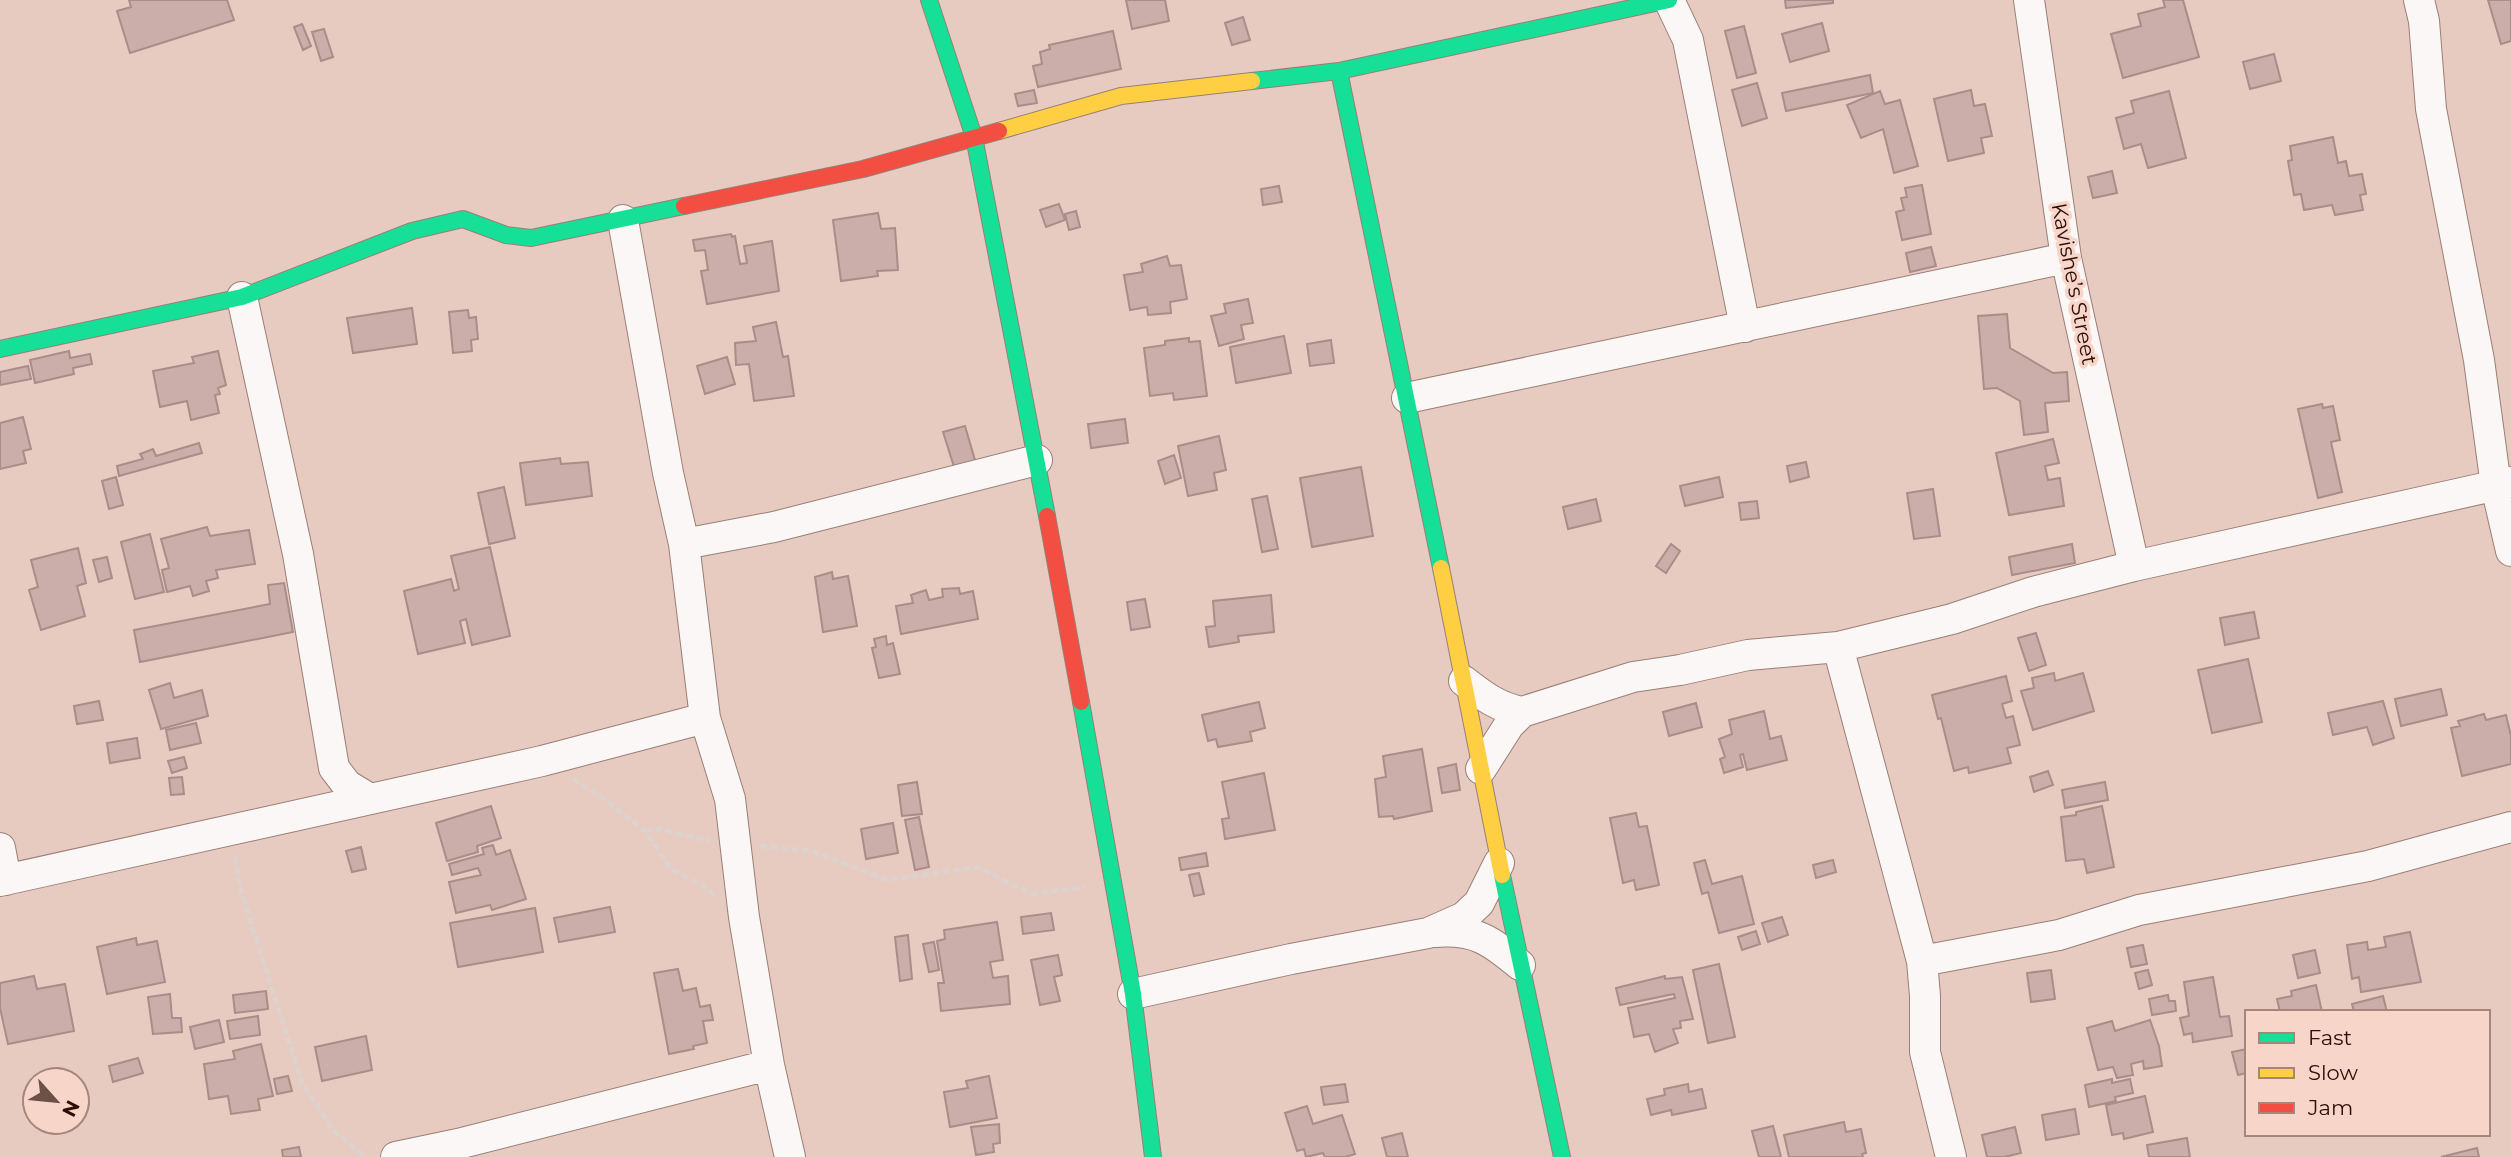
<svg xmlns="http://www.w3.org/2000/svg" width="2511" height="1157" viewBox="0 0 2511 1157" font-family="Montserrat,sans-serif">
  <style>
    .building { fill: #cbaea9; stroke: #a88d89; stroke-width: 2 }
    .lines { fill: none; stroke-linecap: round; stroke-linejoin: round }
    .street-casing { stroke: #997f75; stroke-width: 32 }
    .fast-casing { stroke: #997f75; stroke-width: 18 }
    .slow-casing { stroke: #997f75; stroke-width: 18 }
    .jam-casing { stroke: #997f75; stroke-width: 18 }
    .path { stroke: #dcd3cf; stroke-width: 4.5; stroke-dasharray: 7 3.5; stroke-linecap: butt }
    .street { stroke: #fbf7f6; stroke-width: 30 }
    .fast { stroke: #16e098; stroke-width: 16 }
    .slow { stroke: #ffcf43; stroke-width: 16 }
    .jam { stroke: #f24e42; stroke-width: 16 }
    .labels { text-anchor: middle; stroke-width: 7; stroke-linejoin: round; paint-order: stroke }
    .street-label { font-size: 21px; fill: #2c0f05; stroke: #f7d5c9 }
  </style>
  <rect width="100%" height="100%" fill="#e7cbc1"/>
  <path class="building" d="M129 0H227L234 20 130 53 117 11 131 7Z
    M1126 0H1165L1169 21 1132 29Z
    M1785 0H1833V3L1786 8Z
    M2163 0H2183L2199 57 2123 78 2111 34 2141 26 2138 14 2165 7Z
    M2488 0H2511V41L2501 44Z
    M1243 17 1250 40 1232 45 1225 23Z
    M1822 23 1829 51 1790 62 1782 34Z
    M302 24 311 46 303 50 294 27Z
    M1744 26 1756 73 1737 78 1725 31Z
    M324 29 333 57 321 61 312 32Z
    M1113 31 1121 69 1038 87 1033 66 1042 64 1040 52 1050 49 1049 45Z
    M2274 54 2281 81 2250 89 2243 62Z
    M1870 75 1873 93 1786 111 1782 93Z
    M1757 83 1767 118 1742 126 1732 90Z
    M1034 90 1037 103 1018 106 1015 94Z
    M1971 90 1974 106 1985 104 1992 136 1981 138 1984 153 1948 161 1934 99Z
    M1880 91 1885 104 1900 100 1918 166 1894 173 1883 129 1861 138 1847 105Z
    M2169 91 2186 158 2148 168 2141 144 2124 149 2116 118 2134 113 2131 101Z
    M2333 137 2338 163 2346 161 2349 176 2362 174 2366 194 2360 195 2363 210 2335 215 2332 205 2304 210 2301 194 2294 195 2288 161 2292 160 2290 146Z
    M2112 171 2117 193 2093 198 2088 177Z
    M1922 185 1931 234 1902 240 1896 212 1904 210 1901 198 1907 197 1905 188Z
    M1279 186 1282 202 1263 205 1261 189Z
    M1059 204 1065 220 1046 227 1040 210Z
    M1076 211 1080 227 1069 230 1065 214Z
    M878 213 881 229 895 228 898 270 877 271 878 276 841 281 833 220Z
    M731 234 732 237 735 236 740 264 747 263 744 246 772 241 779 291 707 304 701 271 708 270 705 250 695 251 693 240Z
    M1931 247 1936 266 1910 272 1906 253Z
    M1167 256 1170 266 1181 265 1187 299 1170 302 1171 313 1148 315 1147 307 1130 310 1124 275 1143 272 1141 264Z
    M1248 299 1253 323 1241 325 1244 339 1219 346 1211 316 1226 313 1224 304Z
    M412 308 417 344 353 353 347 318Z
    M468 310 469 318 476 317 478 339 471 340 472 351 453 353 449 312Z
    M2007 314 2010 348 2053 373 2067 372 2069 401 2045 403 2048 432 2024 435 2020 401 1997 388 1984 389 1978 316Z
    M776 322 783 357 788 356 794 396 754 401 749 364 736 365 735 343 756 341 753 327Z
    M1284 336 1291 373 1236 383 1230 347Z
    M1189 338V342L1200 341 1207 396 1174 400 1173 393 1150 396 1144 348 1165 345V341Z
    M1331 340 1334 363 1310 366 1307 344Z
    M69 351 70 358 90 354 92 364 73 368 74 374 35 383 30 360Z
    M218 351 226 385 218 388 220 394 215 395 219 413 191 420 187 401 160 407 153 371 194 363 192 357Z
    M727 357 735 384 705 394 697 366Z
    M28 366 31 379 0 385V372Z
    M2322 404 2323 408 2333 406 2340 440 2331 442 2342 492 2318 498 2298 409Z
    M23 417 31 449 23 451 26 463 0 469V423Z
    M1125 419 1128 443 1091 448 1088 424Z
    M965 426 977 467 956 473 943 432Z
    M1219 436 1226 470 1214 473 1217 490 1188 496 1178 446Z
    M2053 439 2059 463 2045 466 2048 480 2060 478 2064 506 2009 515 1996 453Z
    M199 443 202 453 119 476 117 466 143 459 140 454 153 449 156 456Z
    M1174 455 1181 478 1165 484 1158 461Z
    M560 458 561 464 588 462 592 496 526 505 520 463Z
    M1806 462 1809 477 1790 482 1787 466Z
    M1361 467 1373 536 1312 547 1300 478Z
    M116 477 123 505 109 509 102 481Z
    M1719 477 1723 497 1685 506 1680 486Z
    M504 487 515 538 489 544 478 493Z
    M1933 489 1940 536 1914 539 1907 493Z
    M1267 496 1278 549 1262 552 1252 499Z
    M1596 499 1601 521 1568 529 1563 507Z
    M1757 501 1759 518 1741 520 1739 503Z
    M207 527 210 536 249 530 255 564 216 570 218 578 206 581 209 591 193 596 190 586 167 592 162 570 169 568 161 539Z
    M150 534 164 592 135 599 121 542Z
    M1671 544 1680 551 1666 573 1656 566Z
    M2072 544 2075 563 2012 575 2009 557Z
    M490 547 510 636 472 645 466 619 460 621 465 643 418 654 404 591 451 579 454 591 459 589 451 556Z
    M78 548 86 583 77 586 85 616 41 630 29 590 38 587 31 560Z
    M107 557 112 578 99 582 93 560Z
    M832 572 833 579 848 576 857 626 823 632 815 577Z
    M284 583 293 632 140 662 134 630 270 604 268 585Z
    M959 588 960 594 973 591 978 619 901 634 896 606 913 603 911 595 926 590 929 600 943 597 942 589Z
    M1271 595 1274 632 1238 636 1239 642 1209 647 1206 627 1215 626 1213 601Z
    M1145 599 1150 627 1131 630 1127 602Z
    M2254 612 2259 638 2225 645 2220 618Z
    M2036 633 2046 665 2029 671 2018 638Z
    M886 636 887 645 893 643 900 674 879 678 872 648 876 647 874 639Z
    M2248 659 2262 722 2212 733 2198 670Z
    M2054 673 2055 681 2083 673 2094 711 2033 730 2021 691 2034 688 2032 678Z
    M2006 676 2012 701 2002 704 2006 718 2013 716 2020 745 2007 748 2011 763 1969 773 1968 767 1954 771 1941 718 1938 719 1932 695Z
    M170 683 174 698 202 690 208 716 161 729 149 690Z
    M2441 689 2447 715 2401 726 2395 699Z
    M99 701 103 720 77 724 74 706Z
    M2383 701 2394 738 2373 745 2367 727 2333 735 2328 713Z
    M1259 702 1265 728 1250 732 1252 741 1218 747 1216 739 1208 741 1202 715Z
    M1696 703 1702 727 1669 736 1663 712Z
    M1764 711 1770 739 1781 736 1787 760 1747 770 1743 754 1740 755 1743 767 1724 773 1720 759 1725 757 1719 739 1732 734 1729 720Z
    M2484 714 2486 720 2506 715 2511 736V764L2462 776 2451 728 2460 726 2458 721Z
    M196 723 201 743 170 750 166 730Z
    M137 738 140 758 110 763 107 743Z
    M1422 749 1432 811 1394 819 1393 816 1379 817 1375 779 1386 777 1383 756Z
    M184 757 187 768 172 773 168 761Z
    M1456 764 1460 790 1442 793 1438 768Z
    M2048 771 2053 785 2034 792 2030 777Z
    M1264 773 1275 830 1225 839 1222 819 1229 818 1222 782Z
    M182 777 184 794 171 795 169 778Z
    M917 782 922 814 902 816 898 785Z
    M2105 782 2108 800 2065 808 2062 790Z
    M491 806 501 838 477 846 478 852 447 861 436 823Z
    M2102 806 2114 867 2087 873 2084 859 2066 861 2061 817 2076 815V812Z
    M1636 813 1639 827 1647 826 1659 885 1636 890 1634 880 1623 883 1610 818Z
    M919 817 929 867 915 870 905 820Z
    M893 823 898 853 866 859 861 829Z
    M493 845 496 855 510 850 526 899 492 910 490 905 456 913 449 882 481 875 478 868 452 875 449 864 484 854 482 848Z
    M361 847 366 869 352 872 346 851Z
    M1206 853 1208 866 1181 870 1179 858Z
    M1705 860 1712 884 1742 876 1754 924 1719 933 1708 892 1702 894 1694 863Z
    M1833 860 1836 872 1816 878 1813 865Z
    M1199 873 1204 894 1194 896 1189 875Z
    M610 907 615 932 559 942 554 918Z
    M535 908 543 952 458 967 450 923Z
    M1051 913 1054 930 1023 934 1021 917Z
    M1782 917 1788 935 1768 942 1762 923Z
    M997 922 1003 960 990 962 993 978 1008 976 1010 1004 941 1011 938 983H944L937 941 945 939 944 930Z
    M1756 931 1760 944 1742 950 1738 937Z
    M2410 932 2421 982 2361 992 2359 977 2352 979 2347 945 2367 942 2368 950 2386 947 2384 937Z
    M908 935 912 979 900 981 895 937Z
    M136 938 137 945 157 941 165 982 107 994 97 947Z
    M934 942 939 970 929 972 923 944Z
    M2143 945 2147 964 2131 967 2127 948Z
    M2315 950 2320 973 2298 978 2293 955Z
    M1058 955 1062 975 1054 977 1060 1001 1040 1005 1031 960Z
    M1719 964 1735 1037 1708 1043 1693 970Z
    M678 969 683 991 696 988 700 1007 710 1005 713 1020 703 1021 707 1043 693 1046 694 1049 669 1054 654 973Z
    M2051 970 2055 999 2031 1002 2027 973Z
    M2148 970 2152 985 2139 989 2135 973Z
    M34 976 37 989 65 984 74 1031 8 1044 0 1008V983Z
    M1665 976V979L1682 977 1693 1019 1680 1021 1681 1028 1673 1029 1678 1043 1655 1052 1649 1034 1634 1037 1628 1008 1675 998 1674 994 1620 1005 1616 988Z
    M2213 977 2220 1017 2229 1016 2232 1036 2193 1042 2192 1033 2184 1035 2180 1018 2189 1016 2184 982Z
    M2316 985 2322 1012H2280L2277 999 2292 996 2291 991Z
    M266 991 268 1009 235 1013 233 995Z
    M170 994 172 1018H181L182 1032 153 1034 148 997Z
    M2168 995 2169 1001H2175L2176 1011 2152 1015 2149 999Z
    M2383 996 2387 1012H2354L2352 1004Z
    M258 1016 260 1035 230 1039 227 1021Z
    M219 1020 224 1042 195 1049 190 1027Z
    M2150 1020 2159 1046 2162 1066 2144 1069 2143 1061 2131 1064 2133 1075 2117 1078 2113 1067 2098 1070 2087 1028 2112 1021 2115 1031Z
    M366 1036 372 1070 322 1081 315 1047Z
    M261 1044 273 1096 258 1099 260 1110 231 1114 228 1096 209 1099 204 1064 235 1059 233 1051Z
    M2247 1049V1073L2238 1075 2232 1052Z
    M138 1058 143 1073 113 1082 109 1066Z
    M288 1076 292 1091 277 1094 274 1079Z
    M989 1076 997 1118 950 1127 944 1092 968 1088 966 1081Z
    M2112 1079V1083L2130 1079 2133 1093 2115 1097 2116 1101 2089 1107 2085 1085Z
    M1345 1084 1348 1102 1324 1105 1321 1087Z
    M1688 1084 1689 1092 1702 1089 1706 1108 1672 1115 1671 1110 1651 1115 1647 1099 1665 1095 1664 1089Z
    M2145 1096 2153 1132 2124 1139 2123 1133 2112 1135 2106 1105Z
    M1307 1106 1313 1124 1342 1115 1355 1154 1345 1157H1325L1323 1153 1306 1157 1304 1149 1297 1151 1285 1113Z
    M2075 1109 2079 1134 2046 1140 2042 1115Z
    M1844 1122 1846 1132 1861 1129 1866 1153 1862 1154 1863 1157H1789L1784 1135Z
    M999 1124 1000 1143 993 1144 994 1152 976 1155 971 1127Z
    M1773 1126 1781 1157H1759L1752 1131Z
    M2015 1127 2021 1153 2004 1157H1987L1982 1135Z
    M1402 1133 1408 1157H1387L1382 1138Z
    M2187 1138 2190 1157H2149L2147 1145Z
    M299 1147 301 1157H283L282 1150Z
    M2477 1148 2479 1157H2441Z"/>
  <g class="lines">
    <g class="street-casing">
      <path id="street" d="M1669 0 1688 40 1745 327
        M2029 0 2066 258 2134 566
        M2419 0 2424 21 2431 109 2479 360 2496 486 2511 551
        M623 220 668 473 684 544 705 718 730 799 744 917 769 1065 790 1157
        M242 297 298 554 334 768 347 785 370 799
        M1407 398 2066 258
        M684 544 774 527 1037 460
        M1838 647 1922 961 1925 996V1052L1951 1157
        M1464 681C1483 696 1498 707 1522 712L1633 677 1680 670 1748 655 1838 647 1952 619 2033 592 2134 566 2511 482
        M1481 769 1509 725 1522 712
        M0 848 6 880
        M0 881 542 761 705 718
        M1435 932C1475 929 1490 940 1520 965
        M1922 961 2059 935 2139 910 2368 866 2511 827
        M1133 994 1291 959 1428 933 1464 917 1479 903 1499 863
        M396 1157 458 1144 769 1065"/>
    </g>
    <g class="fast-casing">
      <path id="fast" d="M929 0 974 137 1047 516
        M1339 71 1441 568
        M1252 81 1339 71 1669 0
        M0 349 242 297 412 231 463 219 506 235 531 238 684 206
        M1081 702 1133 994 1153 1157
        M1502 875 1562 1157"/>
    </g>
    <g class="slow-casing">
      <path id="slow" d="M999 131 1121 96 1252 81
        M1441 568 1502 875"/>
    </g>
    <g class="jam-casing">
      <path id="jam" d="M684 206 863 169 999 131
        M1047 516 1081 702"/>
    </g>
    <path class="path" d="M573 779 600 796 645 831 671 869 699 883 716 896
      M645 831 657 829 710 841
      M760 846 812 851 887 880 977 867 1032 894 1085 887
      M235 856 241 891 302 1083 334 1131 366 1157"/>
    <use href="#street" class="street"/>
    <use href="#fast" class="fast"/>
    <use href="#slow" class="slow"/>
    <use href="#jam" class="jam"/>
  </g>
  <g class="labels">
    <g class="street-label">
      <text transform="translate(2074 284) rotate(79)" y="7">Kavishe’s Street</text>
    </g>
  </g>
  <rect x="2245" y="1010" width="245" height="126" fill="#f7d5c9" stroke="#a6867b" stroke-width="2"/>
  <rect x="2259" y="1033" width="35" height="10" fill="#16e098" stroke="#a6867b" stroke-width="2"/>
  <text x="2308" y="1045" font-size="21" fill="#2c0f05">Fast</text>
  <rect x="2259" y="1068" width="35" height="10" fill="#ffcf43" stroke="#a6867b" stroke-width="2"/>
  <text x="2308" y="1080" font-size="21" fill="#2c0f05">Slow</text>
  <rect x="2259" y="1103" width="35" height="10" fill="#f24e42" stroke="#a6867b" stroke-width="2"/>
  <text x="2308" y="1115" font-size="21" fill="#2c0f05">Jam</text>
  <g transform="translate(56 1101) rotate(117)"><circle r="33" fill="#f7d5c9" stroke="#a6867b" stroke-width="2"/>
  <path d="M0-5L12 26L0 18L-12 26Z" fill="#6d5147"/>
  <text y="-10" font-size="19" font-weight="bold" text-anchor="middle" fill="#2c0f05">N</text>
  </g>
</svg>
